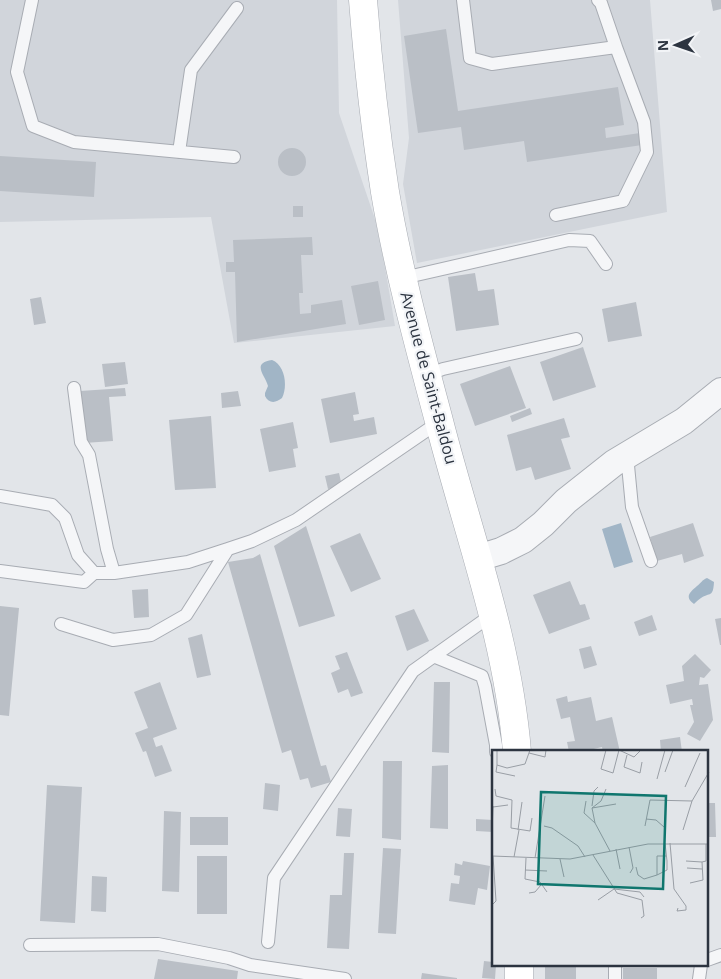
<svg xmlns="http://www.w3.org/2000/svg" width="721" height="979" viewBox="0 0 721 979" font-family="'Open Sans',sans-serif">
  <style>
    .built { fill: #d1d5db }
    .water { fill: #a1b5c6 }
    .building { fill: #babfc6 }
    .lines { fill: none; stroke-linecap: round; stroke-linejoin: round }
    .lane-casing { stroke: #a8acb3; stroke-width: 14 }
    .street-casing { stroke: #a8acb3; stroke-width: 28 }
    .secondary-casing { stroke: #a8acb3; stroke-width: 29 }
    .lane { stroke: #f5f6f8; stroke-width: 12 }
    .street { stroke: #f5f6f8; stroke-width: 26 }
    .secondary { stroke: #fff; stroke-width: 28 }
    .labels { text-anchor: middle; stroke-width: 4.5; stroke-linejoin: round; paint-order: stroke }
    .street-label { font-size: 16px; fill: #2c3440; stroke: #f2f4f7 }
    .inset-road { fill: none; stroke: #999ea5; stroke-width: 1 }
    .view { fill: #0f766e; fill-opacity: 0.15; stroke: #0f766e; stroke-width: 2.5 }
    .inset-edge { fill: none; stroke: #2c3440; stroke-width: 2.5 }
  </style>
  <rect width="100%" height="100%" fill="#e2e5e9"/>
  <path class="built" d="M0 0H337L339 113 376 222 385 267 395 326 234 343 211 217 0 222Z
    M398 0H650L667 212 417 263 403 184 409 138Z"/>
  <path class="water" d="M272 360C285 365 288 386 282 398 276 403 269 404 265 396V393L268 386C265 375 251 363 272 360Z
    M621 523 633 562 614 568 602 529Z
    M707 578 714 582C713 598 710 592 701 598 698 600 696 602 694 604 684 597 690 592 697 586 701 583 702 580 707 578Z"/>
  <path class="building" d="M711 0H721V9L713 11Z
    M446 29 458 111 618 87 624 125 605 128 606 138 640 133 642 145 527 162 524 141 464 150 461 127 418 133 404 36Z
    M278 162a14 14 0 1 1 28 0a14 14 0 1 1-28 0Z
    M0 156 96 162 94 197 0 191Z
    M293 206H303V217H293Z
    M312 237 313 255H301L303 293H299L300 314 311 313V305L342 300 346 324 237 342 235 272H226V262H234L233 240Z
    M475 273 478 291 494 289 499 325 456 331 448 277Z
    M378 281 385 320 359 325 351 286Z
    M41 297 46 323 34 325 30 299Z
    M636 302 642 336 608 342 602 309Z
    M583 347 596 387 553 401 540 362Z
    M125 362 128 384 105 387 102 364Z
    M510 366 526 408 475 426 460 384Z
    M125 388 126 396 109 397 113 441 84 443 80 391Z
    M238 391 241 406 222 408 221 393Z
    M355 392 359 414 353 415 354 421 374 417 377 434 330 443 321 399Z
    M530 408 532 414 512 422 510 416Z
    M211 416 216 488 175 490 169 420Z
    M564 418 570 437 561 439 571 469 535 480 531 467 516 471 507 435Z
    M293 422 298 448 293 449 296 467 269 472 260 429Z
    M339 473 342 486 328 489 325 476Z
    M693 523 704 556 684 563 682 554 657 561 650 537Z
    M306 526 335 616 299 627 274 546Z
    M360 533 381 579 351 592 330 546Z
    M260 554 321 766 326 765 331 782 311 788 308 778 300 780 291 750 282 753 228 562 253 558Z
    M570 581 580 605 585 604 590 619 549 634 533 595Z
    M148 589 149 617 134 618 132 590Z
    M0 606 19 608 9 716 0 715Z
    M414 609 429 641 407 651 395 616Z
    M652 615 657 630 639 636 634 622Z
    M721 618V645H720L715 619Z
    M202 634 211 675 197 678 188 638Z
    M591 646 597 665 584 669 579 649Z
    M347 652 363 693 351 697 348 689 338 693 331 673 340 669 335 656Z
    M695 654 711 670 704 678 700 677 699 685 708 684 713 720 700 741 687 734 694 722 690 705H693L692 699 670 704 666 685 684 681 682 666Z
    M160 682 177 729 153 738 156 747 162 745 172 771 155 777 146 751 143 752 135 733 148 728 134 692Z
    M434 682H450L449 753 432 752Z
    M567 696 568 702 591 697 596 721 612 717 620 752H603L602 747 581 752H569L567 742 575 741 572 727 570 717 561 719 556 699Z
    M680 737 682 752H661L660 740Z
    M383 761H402L401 840 382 838Z
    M448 765V829L430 828 432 766Z
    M265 783 280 785 278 811 263 809Z
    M47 785 82 787 75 923 40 921Z
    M707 803H715L716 837H707Z
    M338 808 352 809 350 837 336 836Z
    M164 811 181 812 179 892 162 891Z
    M190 817H228V845H190Z
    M476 819 493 820V832L476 831Z
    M383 848 401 849 396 934 378 933Z
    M344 853H354L349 949 327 948 330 895H342Z
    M197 856H227V914H197Z
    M463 861 490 866 487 890 478 888 475 905 449 901 451 883 459 884 460 876 454 875 455 863 462 865Z
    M92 876 107 877 106 912 91 911Z
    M158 959 238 971 237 979H154Z
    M484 961 493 962V965H496L495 979 482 978Z
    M545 965H576V979H545Z
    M623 968H657V979H623Z
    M422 973 457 978V979H421Z"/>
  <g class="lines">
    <g class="lane-casing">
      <path id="lane" d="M32 0 17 72 33 126 74 142 234 157
        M463 0 470 58 492 64 616 47 601 3 598 0
        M179 152 191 70 237 8
        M556 215 623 201 647 152 644 122 616 47
        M403 278 569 240 590 241 606 264
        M427 375 443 369 576 339
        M74 388 81 442 89 455 107 549 114 573 188 562 228 549
        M627 455 632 507 651 561
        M0 496 52 505 65 518 78 555 94 573H114
        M0 571 84 582 94 573
        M61 624 113 640 151 635 186 615 228 549 252 541 296 520 439 422
        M433 656 482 676 485 686 496 745V752
        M268 942 274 878 413 671 493 614
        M30 945 158 944 229 958 250 965 345 979
        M707 960 721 955
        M615 979V965
        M699 979 701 965"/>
    </g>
    <g class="street-casing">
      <path id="street" d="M478 558 501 551 523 540 543 524 566 501 614 463 684 421 721 391"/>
    </g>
    <g class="secondary-casing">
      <path id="secondary" d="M363 0C368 64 375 128 385 192 398 269 419 346 439 421 467 531 508 638 517 752
        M519 979V965"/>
    </g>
    <use href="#lane" class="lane"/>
    <use href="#street" class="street"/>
    <use href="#secondary" class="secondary"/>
  </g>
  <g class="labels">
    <g class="street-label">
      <text transform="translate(429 378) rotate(75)" y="6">Avenue de Saint-Baldou</text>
    </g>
  </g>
  <g transform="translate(492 750)">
    <rect width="216" height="216" fill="#e2e5e9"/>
    <path class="inset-road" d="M5 0V15L15 18 33 14 38 0M114 0 109 19 121 23 127 0M127 0 142 7 149 0M37 3 53 7 54 0M135 5 132 17 148 23 150 12M5 15 4 22 23 26M173 22 181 0M165 29 173 0M193 37 208 3M3 39 4 46 20 50 19 78 38 81 40 68M94 51 92 63 103 73 118 101M100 56 102 41 106 37M1 57 16 55M100 58 109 51 114 39M154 69 164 70 172 77M103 73 100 58 124 54M52 76 60 78 86 96 93 107M153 76 158 50 200 51 217 22M26 80 30 52M191 80 200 51M0 82 1 56M173 93 175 111V120L165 125V106H174M178 93 182 139 194 156V160L185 161 186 158M137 97 141 118 138 123M124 99 128 119M101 105 125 143 150 150 152 166 149 168M0 106 78 109 156 94H217M22 107 27 80M34 108 33 129 48 132 55 142M43 108 53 46M68 109 72 127M194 111 210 112M144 117 146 125 152 129 165 125M195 118 210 119M33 120 55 121M198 133 211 130 210 112 214 111V94M37 143 43 142 49 135M106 150 122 139 148 142 152 147M0 155 4 151 1 106"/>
    <path class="view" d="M49 42 174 46 171 139 46 134Z"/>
    <rect width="216" height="216" class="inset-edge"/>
  </g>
  <g transform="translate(676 45) rotate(268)" stroke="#f2f4f7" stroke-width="4" paint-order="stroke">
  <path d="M0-4L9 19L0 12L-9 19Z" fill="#2c3440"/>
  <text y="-8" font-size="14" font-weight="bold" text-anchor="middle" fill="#2c3440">N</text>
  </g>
</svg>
